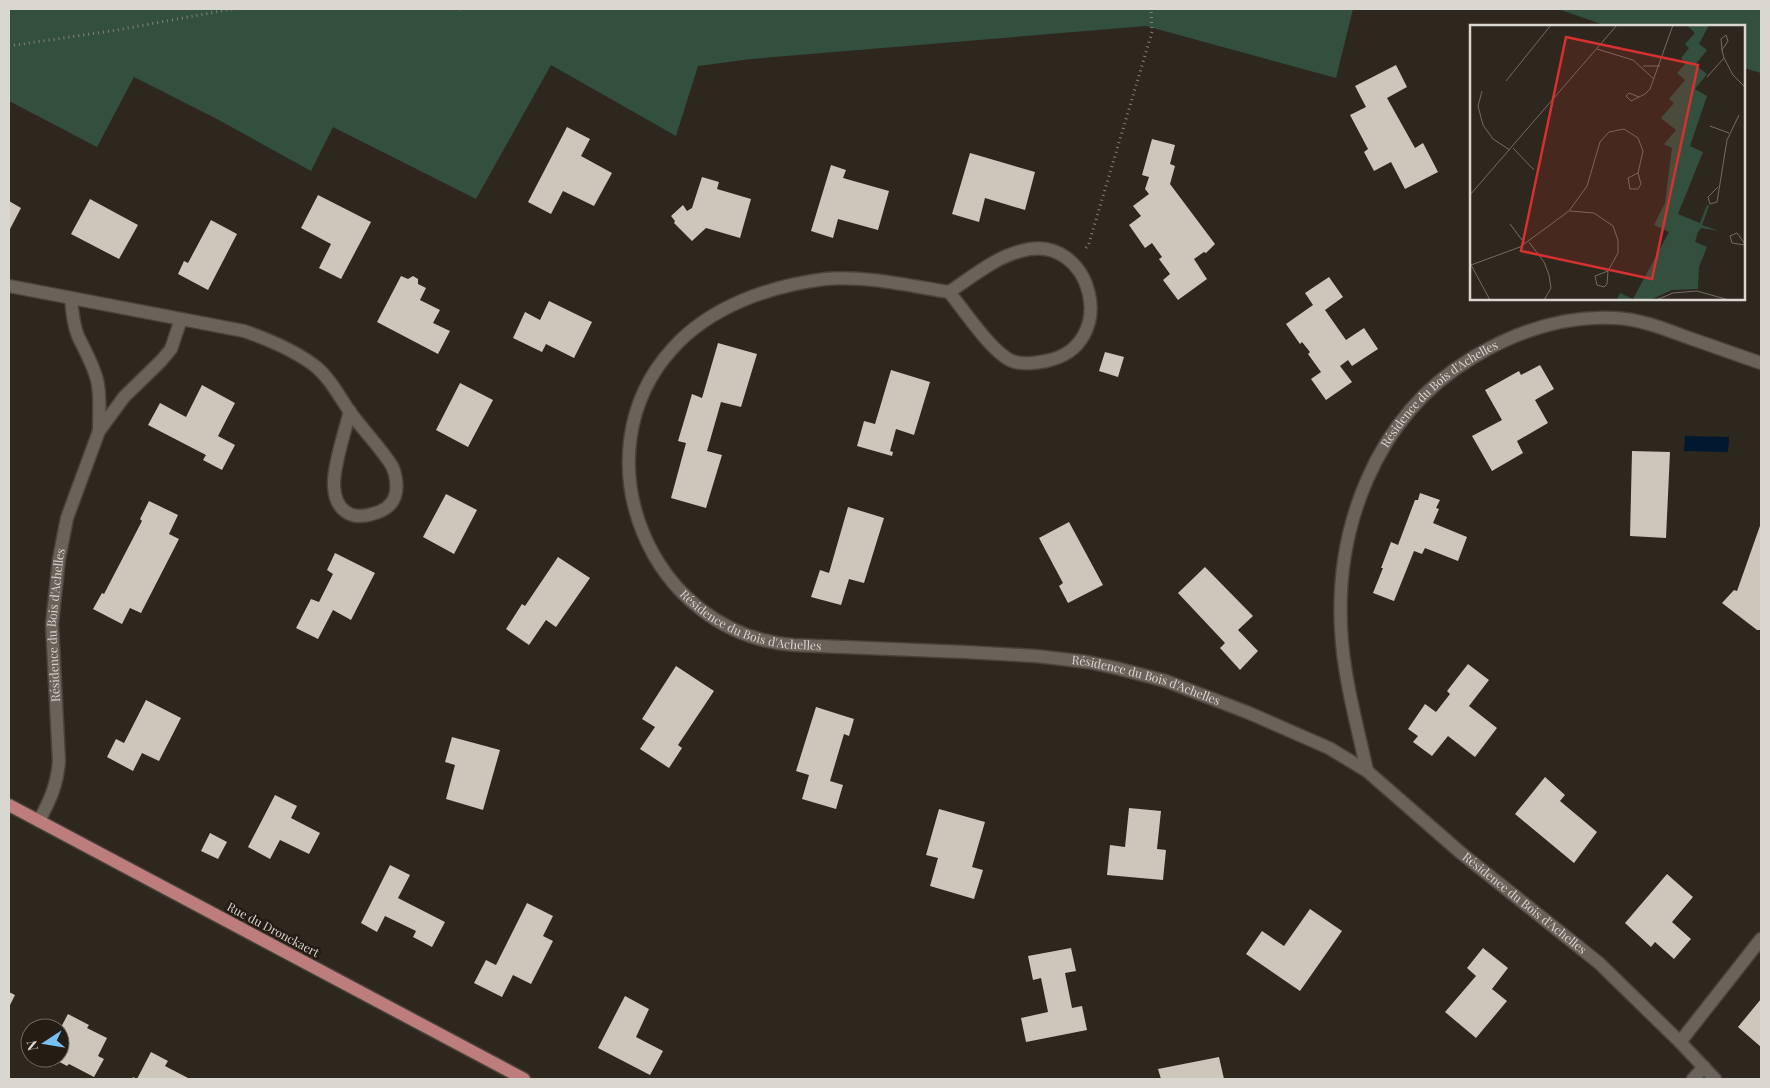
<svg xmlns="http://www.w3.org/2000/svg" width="1770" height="1088" viewBox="0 0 1770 1088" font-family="'Playfair Display',serif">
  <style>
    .green { fill: #33503e }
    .water { fill: #001930 }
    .building { fill: #cec6ba }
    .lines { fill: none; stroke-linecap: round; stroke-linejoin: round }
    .minor-casing { stroke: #48433b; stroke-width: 15 }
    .major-casing { stroke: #48433b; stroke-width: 15 }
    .path { stroke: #858078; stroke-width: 3; stroke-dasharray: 1 4; stroke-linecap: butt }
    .minor { stroke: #6a6359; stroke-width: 12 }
    .major { stroke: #bd7d7d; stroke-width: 12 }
    .labels { text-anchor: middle; stroke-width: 5; stroke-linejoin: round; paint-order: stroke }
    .street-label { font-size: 12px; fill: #dad6d0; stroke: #231d14 }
    .inset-road { fill: none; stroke: #726d65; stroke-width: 1 }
    .view { fill: #d63130; fill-opacity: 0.15; stroke: #d63130; stroke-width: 2.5 }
    .inset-edge { fill: none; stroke: #dad6d0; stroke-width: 2.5 }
  </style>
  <rect width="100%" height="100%" fill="#2d271d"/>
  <path class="green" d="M9 9H1353L1336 78 1146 26 751 59 698 66 676 136 551 65 476 199 333 127 311 171 217 119 134 77 97 147 9 101Z
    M1558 9H1761V73L1744 68V26H1607Z"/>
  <path class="water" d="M1685 436 1729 437 1728 452 1684 451Z"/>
  <path class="building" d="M1396 65 1407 87 1387 98 1415 148 1423 143 1438 172 1405 189 1391 162 1374 171 1364 152 1368 149 1350 115 1366 107 1355 86Z
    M567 127 590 139 581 156 612 173 594 206 563 191 551 214 528 202Z
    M1152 139 1175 145 1170 164 1175 166 1170 184 1215 244 1206 253 1204 252 1194 259 1207 279 1178 300 1163 280 1170 274 1159 259 1162 257 1152 243 1145 248 1129 225 1141 216 1133 206 1149 194 1145 189 1149 177 1142 175Z
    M970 153 1035 172 1025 210 985 198 979 222 952 214Z
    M831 165 846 170 843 178 889 191 878 230 838 219 833 238 811 231Z
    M702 177 719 182 717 189 751 199 740 238 706 228 692 241 674 223 675 221 671 216 683 205 687 211 692 208Z
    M318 195 371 222 341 279 319 268 331 244 301 228Z
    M90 199 138 225 119 259 71 234Z
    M9 201 21 208 9 231Z
    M211 220 237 234 208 290 178 274 184 261 188 263Z
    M401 276 408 279 413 276 418 279V284L426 288 420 300 440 310 433 323 450 331 438 354 377 322Z
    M1329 277 1343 297 1325 310 1346 340 1364 328 1378 349 1352 366 1348 360 1340 366 1352 382 1326 400 1311 379 1321 372 1308 354 1310 352 1302 342 1300 344 1286 324 1313 305 1305 293Z
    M549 301 592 322 574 358 546 344 542 352 513 338 525 312 540 320Z
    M718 343 757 354 741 407 721 402 707 451 722 455 706 508 671 498 686 443 678 441 692 394 702 398Z
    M1105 352 1124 357 1118 377 1099 371Z
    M1540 365 1554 389 1535 400 1548 423 1517 441 1523 453 1492 471 1472 436 1502 420 1485 390 1519 371 1521 375Z
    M891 370 930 382 914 435 896 429 890 451 893 452 892 456 857 446 864 421 875 424Z
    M460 383 493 400 468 447 436 430Z
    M202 385 235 403 218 436 235 445 222 470 203 460 206 455 148 425 160 403 186 417Z
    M1632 451 1670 452 1666 538 1630 536Z
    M1420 493 1440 500 1436 508 1439 509 1433 523 1467 537 1458 561 1425 548 1422 554 1414 551 1394 601 1373 593 1383 568H1381L1391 542 1398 545 1415 500H1418Z
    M446 494 477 510 454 554 423 537Z
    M149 501 178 515 169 534 179 539 141 613 130 608 122 624 93 609 102 593 104 594 142 521 140 519Z
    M848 507 884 518 864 583 849 579 841 605 811 597 820 570 829 573Z
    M1069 522 1103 585 1068 603 1059 586 1063 583 1039 538Z
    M1761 523V630H1757L1722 603 1734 590 1737 591Z
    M335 553 375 573 351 620 333 610 318 639 296 628 311 599 319 602 333 574 327 570Z
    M558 557 590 578 556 627 546 620 529 645 506 629 522 604 525 606Z
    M1205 567 1253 616 1238 630 1258 651 1240 670 1220 648 1225 643 1178 593Z
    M1468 664 1489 680 1469 706 1497 728 1475 757 1448 736 1432 756 1413 742 1418 736 1408 729 1425 704 1436 712 1450 694 1447 691Z
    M676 666 714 691 678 745 682 748 669 768 640 749 655 727 642 719Z
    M146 700 181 718 159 761 142 753 133 771 107 757 116 739 124 743Z
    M816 707 854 719 849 736 844 734 830 781 843 785 836 809 802 799 809 775 796 771Z
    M452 737 500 750 483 810 446 799 455 765 445 762Z
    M1545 777 1565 795 1560 801 1597 832 1574 863 1515 814Z
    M275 795 297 806 291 818 320 833 309 854 280 840 270 859 248 847Z
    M1129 808 1161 811 1157 849 1166 850 1163 880 1107 875 1110 845 1125 847Z
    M939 809 985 822 972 867 983 870 974 899 930 886 938 858 926 855Z
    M210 833 227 842 218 859 201 851Z
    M390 865 410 875 398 898 445 922 432 947 413 937 416 931 385 916 377 932 361 923Z
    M1667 874 1693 897 1672 922 1691 939 1674 959 1655 942 1651 947 1625 923Z
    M527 903 553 916 543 936 553 941 531 984 513 975 502 997 474 983 486 960 496 965Z
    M1310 909 1342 931 1300 991 1246 954 1262 931 1284 946Z
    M1071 948 1076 971 1065 973 1072 1008 1082 1006 1087 1030 1026 1042 1021 1018 1048 1012 1041 978 1033 980 1028 956Z
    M1483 948 1508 968 1492 989 1507 1001 1476 1038 1445 1012 1476 976 1467 968Z
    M9 992 15 995 9 1007Z
    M625 996 649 1009 636 1037 663 1051 650 1075 598 1048Z
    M1761 999V1047L1738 1027Z
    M68 1014 89 1025 87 1028 107 1038 98 1056 104 1059 94 1077 69 1064 67 1066 52 1058H60V1029Z
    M151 1052 168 1061 165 1066 190 1079H132L133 1077 137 1079Z
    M1219 1057 1224 1079H1161L1158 1069Z"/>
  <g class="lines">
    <g class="minor-casing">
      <g id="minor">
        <path d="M9 286 244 331C270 340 294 350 315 366 330 378 339 396 350 412 363 430 381 448 392 466 396 474 398 488 395 496 392 506 382 512 372 514 350 521 335 509 334 486 333 467 345 431 350 411"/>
        <path id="s1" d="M949 292C964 310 992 353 1012 361 1023 365 1035 363 1046 361 1122 346 1092 230 1021 251 994 258 972 277 949 292 911 286 863 275 825 279 770 286 711 306 673 348 575 455 651 635 794 645L965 652 1036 656 1088 662 1116 668 1166 681 1249 713 1329 748 1367 771 1461 853 1599 963 1680 1042 1715 1079"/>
        <path d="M71 298C72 310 73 324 78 336 85 351 93 364 97 380 101 396 99 414 99 431"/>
        <path id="s2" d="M1367 771C1358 729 1346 686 1342 643 1332 532 1374 417 1472 358 1515 332 1564 315 1615 318 1640 319 1665 329 1689 338 1713 346 1737 355 1761 363"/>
        <path id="s3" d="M39 821C50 800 57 786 59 761L52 624 59 559 67 518 99 431 124 397 161 361 171 349 181 319"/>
        <path d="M1680 1042 1761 939"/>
        <path d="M1693 1079 1704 1067"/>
      </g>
    </g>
    <g class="major-casing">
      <path id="major" d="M9 805 524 1079"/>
    </g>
    <path class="path" d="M459 9H460
      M9 46 117 30 232 9
      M1086 248 1089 243 1152 32 1151 9"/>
    <use href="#minor" class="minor"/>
    <use href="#major" class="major"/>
  </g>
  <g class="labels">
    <g class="street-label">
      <text dy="4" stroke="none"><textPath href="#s2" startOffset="412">Résidence du Bois d'Achelles</textPath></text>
      <text dy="4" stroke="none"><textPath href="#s1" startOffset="1034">Résidence du Bois d'Achelles</textPath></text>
      <text dy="4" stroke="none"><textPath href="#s3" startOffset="200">Résidence du Bois d'Achelles</textPath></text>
      <text dy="4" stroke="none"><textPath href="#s1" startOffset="1439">Résidence du Bois d'Achelles</textPath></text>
      <text dy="4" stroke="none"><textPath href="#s1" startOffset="1885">Résidence du Bois d'Achelles</textPath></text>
      <text transform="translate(273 930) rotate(28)" y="4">Rue du Dronckaert</text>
    </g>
  </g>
  <g transform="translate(1470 25)">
    <rect width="275" height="275" fill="#2d271d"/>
    <path d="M239 0 229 19 237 25 225 40 237 49 225 64 237 71 220 121 233 127 208 189 230 198 237 180 239 181 232 200 249 206 231 203 228 207 225 217 237 222 229 242 228 264 202 265 180 275H147L150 268 163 274 199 207 184 200 195 178 201 130 202 123 194 119 206 105 191 93 204 78 199 74 215 55 207 48 216 38 211 33 219 23 215 19 225 8 218 1Z" fill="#33503e"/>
    <path class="inset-road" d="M127 24 163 35 184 54M252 25 258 16 256 10 251 14 252 25 254 33 263 50 275 62M173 41H190M237 52 254 33M36 56 81 0M12 66 8 81 13 100 23 114 40 125M169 72 159 68 156 71 161 76 175 69 180 64 203 0M240 101 259 108M43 123 64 145M248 162 238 172 240 179 247 177 257 115 269 90M0 170 147 0M100 186 124 188 143 201 148 215V228L138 246 137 259 134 262 127 260 125 251 138 246M40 199 55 219M59 217 74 237 79 250 81 263 74 275M275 219 267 208 260 211 262 218 275 220M0 238 20 275M1 240 50 222 99 186 117 161 130 117 139 107 154 104 168 113 173 126 168 148 171 159 168 164H160L158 153 168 148M186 275 203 268 227 266 259 275"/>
    <path class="view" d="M96 12 228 40 182 254 51 226Z"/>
    <rect width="275" height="275" class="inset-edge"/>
  </g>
  <rect width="1770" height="1088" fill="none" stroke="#dad6d0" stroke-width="20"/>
  <g transform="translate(45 1043) rotate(258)"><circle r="24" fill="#231d14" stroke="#6c675f"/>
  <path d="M0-4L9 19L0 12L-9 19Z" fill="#77bff7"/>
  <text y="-8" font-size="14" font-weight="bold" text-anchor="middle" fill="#dad6d0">N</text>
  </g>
</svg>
